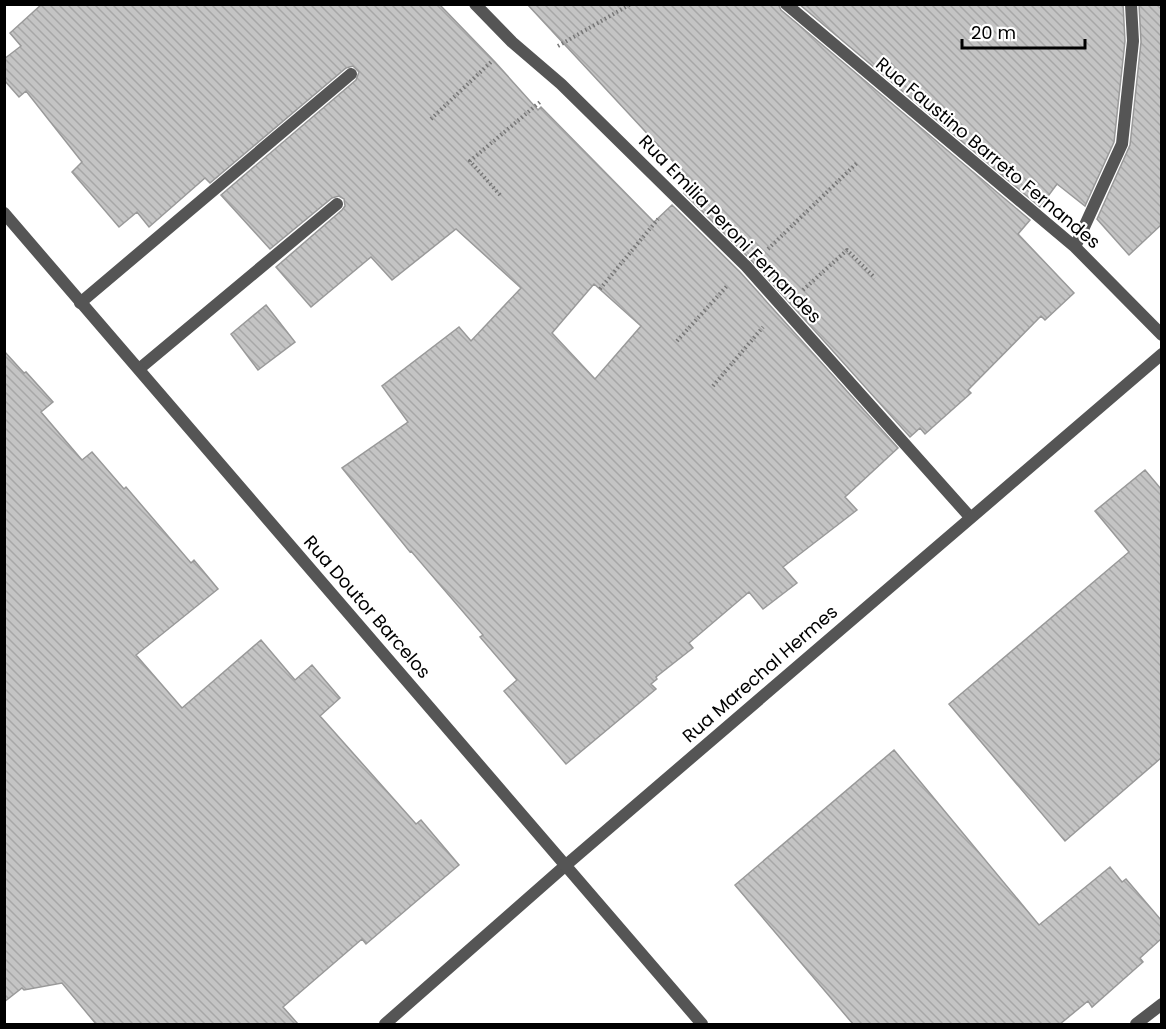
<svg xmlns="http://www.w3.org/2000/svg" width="1166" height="1029" viewBox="0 0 1166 1029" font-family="Poppins,sans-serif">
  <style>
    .building { fill: url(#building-back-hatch); stroke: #999; stroke-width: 1.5; fill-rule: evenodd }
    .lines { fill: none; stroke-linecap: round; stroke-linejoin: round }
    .path { stroke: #777; stroke-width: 4; stroke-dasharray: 1.5 3; stroke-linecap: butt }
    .service { stroke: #555; stroke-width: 12 }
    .minor { stroke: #555; stroke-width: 12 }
    .tertiary { stroke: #555; stroke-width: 12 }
    .labels { text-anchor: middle; stroke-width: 4.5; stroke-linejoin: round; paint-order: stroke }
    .street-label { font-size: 18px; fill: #000; stroke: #fff }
  </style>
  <defs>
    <pattern id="building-back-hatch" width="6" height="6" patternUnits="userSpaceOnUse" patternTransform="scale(1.5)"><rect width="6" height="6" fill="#c4c4c4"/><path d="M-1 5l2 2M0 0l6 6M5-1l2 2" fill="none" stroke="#a7a7a7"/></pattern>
  </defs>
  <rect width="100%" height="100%" fill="#fff"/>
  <path class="building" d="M42 4H439L495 62 538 110 541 107 654 222 672 205 740 272 898 448 845 497 857 510 783 567 797 583 763 609 749 592 689 643 693 648 656 677 657 679 651 684 656 689 566 764 504 691 517 680 480 637 483 635 411 551 410 552 342 468 408 422 382 386 459 327 471 341 521 288 456 229 392 280 371 257 311 307 276 267 342 210 345 206 344 199 339 196 332 198 270 249 221 195 356 80 359 72 353 66 346 68 210 183 205 178 149 227 137 212 119 227 72 172 82 162 26 91 19 97 4 80V59L21 46 10 33ZM594 284 641 326 595 379 552 333Z
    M527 4H778L781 10 1030 220 1018 234 1074 293 1045 320 1041 316 968 390 971 393 925 434 920 428 910 437 752 261 684 193 694 184Z
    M799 4H1123L1125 41 1114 142 1085 206 1057 184 1040 207Z
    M1139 4H1161V225L1129 255 1097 219 1130 145 1141 42Z
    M266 305 295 342 258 370 231 334Z
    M4 351 24 373 26 372 53 402 41 412 82 460 92 452 124 489 126 487 191 563 194 560 218 589 136 655 182 708 261 640 295 680 312 665 340 698 320 716 416 824 421 820 459 865 366 944 362 939 283 1007 298 1024H96L62 983 24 990 22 988 4 1002Z
    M1145 470 1161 489V758L1065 841 949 704 1129 552 1095 511Z
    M894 750 1039 925 1110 867 1122 882 1126 879 1161 920V939L1140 958 1143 962 1092 1007 1088 1001 1060 1024H853L735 885Z"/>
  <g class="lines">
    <path class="path" d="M558 46 631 4
      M431 119 492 61
      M500 195 470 161 540 102
      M768 249 858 162
      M600 289 658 219
      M803 290 847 250 875 278
      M677 341 727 286
      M713 386 763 327"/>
    <path class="service" d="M475 4 512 42 561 84 746 266 970 517
      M786 4 1075 247 1162 335
      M1075 247 1122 144 1133 41 1131 4
      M80 303 351 74
      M139 369 337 204"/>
    <path class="minor" d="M385 1024 566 865
      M1136 1024 1162 1004"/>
    <path class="tertiary" d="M4 213 702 1024
      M566 865 1162 354"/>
  </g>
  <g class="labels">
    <g class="street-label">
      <text transform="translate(988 153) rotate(40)" y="6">Rua Faustino Barreto Fernandes</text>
      <text transform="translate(730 229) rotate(46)" y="6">Rua Emilia Peroni Fernandes</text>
      <text transform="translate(367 607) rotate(49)" y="6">Rua Doutor Barcelos</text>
      <text transform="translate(760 674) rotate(-41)" y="6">Rua Marechal Hermes</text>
    </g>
  </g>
  <rect width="1166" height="1029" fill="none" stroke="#000000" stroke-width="12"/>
  <path d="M962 39v9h123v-9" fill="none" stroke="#000000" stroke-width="3"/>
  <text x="971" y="39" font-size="18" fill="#000000" stroke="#ffffff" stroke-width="4.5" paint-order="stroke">20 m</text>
</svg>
